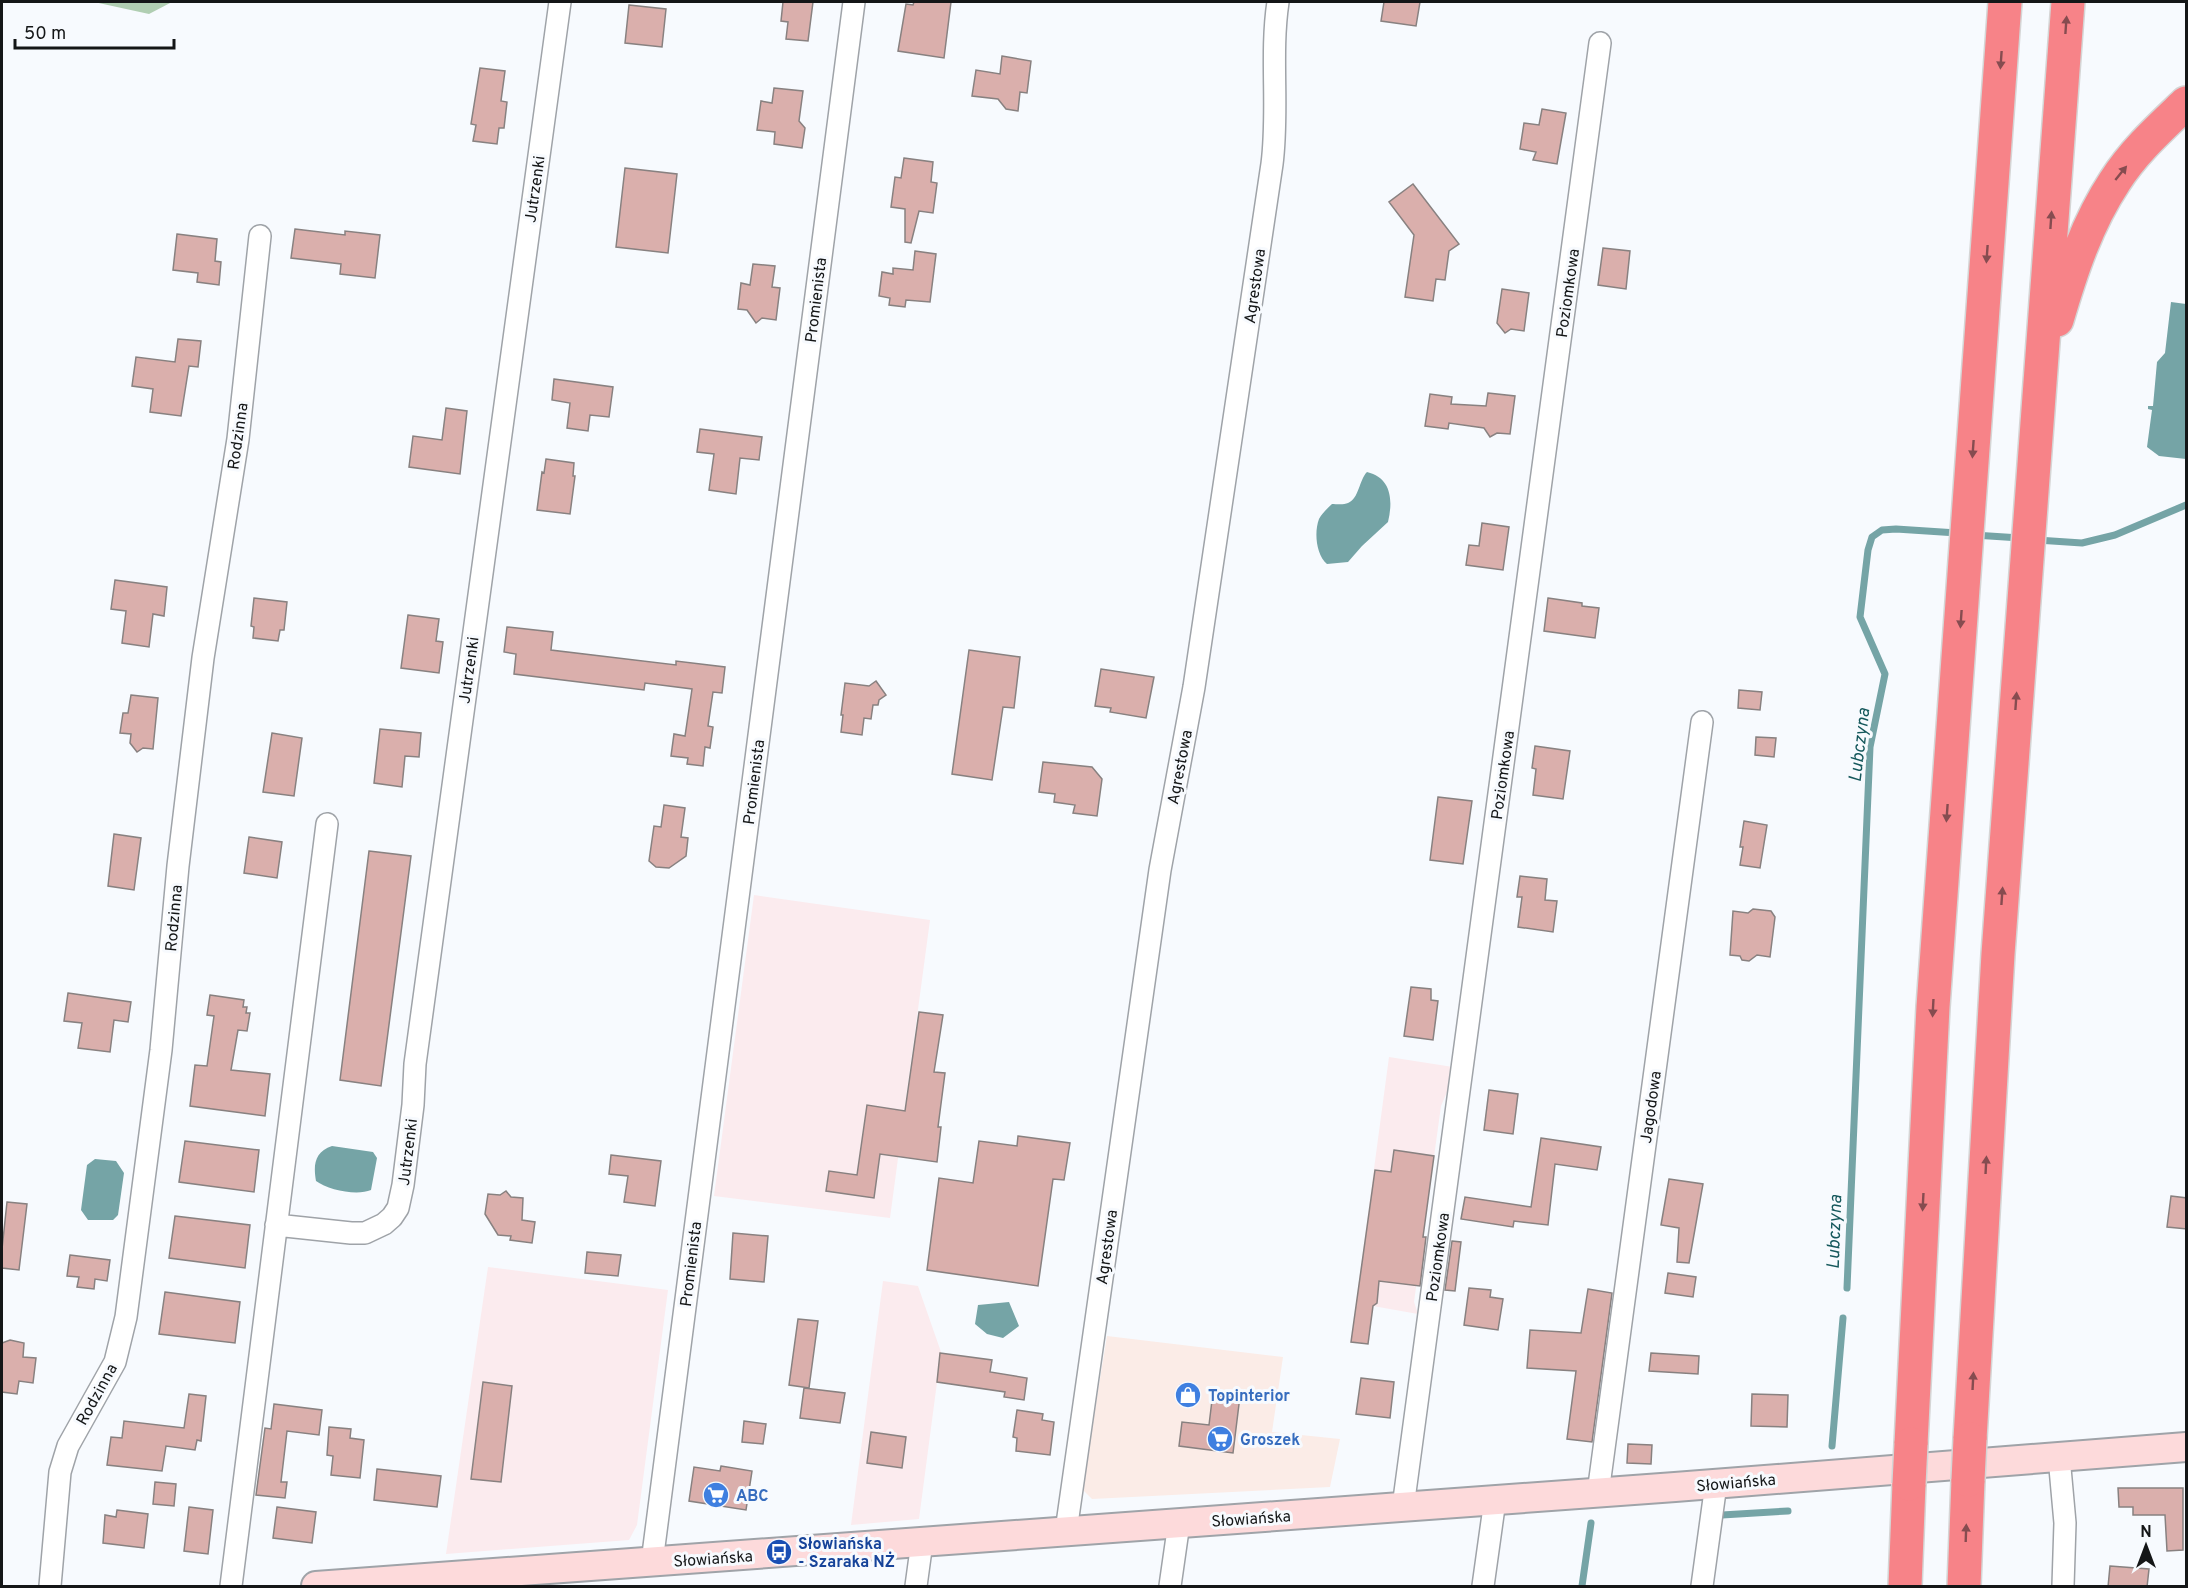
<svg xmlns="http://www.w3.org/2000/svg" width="2188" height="1588" viewBox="0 0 2188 1588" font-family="Overpass,sans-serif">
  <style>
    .commercial { fill: #fbece7 }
    .industrial { fill: #fbebee }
    .forest { fill: #b0ceb2 }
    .water { fill: #75a4a6 }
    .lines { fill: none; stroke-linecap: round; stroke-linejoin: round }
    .stream { stroke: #75a4a6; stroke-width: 7 }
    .building { fill: #daafac; stroke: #888180; stroke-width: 1.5 }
    .street-casing { stroke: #9fa3a8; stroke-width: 24 }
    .secondary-casing { stroke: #9fa3a8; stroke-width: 32 }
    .highway-casing { stroke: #d5d5d5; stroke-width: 36 }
    .street { stroke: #fff; stroke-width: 21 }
    .secondary { stroke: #fddadb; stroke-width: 28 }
    .highway { stroke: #f78388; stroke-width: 33 }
    .highway-bridge-casing { stroke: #d5d5d5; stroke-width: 36; stroke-linecap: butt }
    .highway-bridge { stroke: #f78388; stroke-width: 33 }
    .oneway { fill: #864c50 }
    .labels { text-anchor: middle; stroke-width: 6; stroke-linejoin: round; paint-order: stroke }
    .street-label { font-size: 16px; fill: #141617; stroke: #f7fafe }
    .shop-label { font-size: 16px; font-weight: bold; fill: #366cbe; stroke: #f7fafe; text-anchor: start }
    .transit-label { font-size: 16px; font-weight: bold; fill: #164399; stroke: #f7fafe; text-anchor: start }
    .water-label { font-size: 18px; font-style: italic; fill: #15585c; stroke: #f7fafe }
  </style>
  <rect width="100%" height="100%" fill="#f7fafe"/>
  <path class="commercial" d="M1107 1336 1283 1357 1272 1432 1340 1439 1330 1487 1092 1499 1082 1489Z"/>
  <path class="industrial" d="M754 895 930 920 890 1218 714 1196Z
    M1389 1057 1453 1067 1450 1085 1441 1106 1414 1302 1418 1314 1356 1303Z
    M488 1267 668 1290 637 1525 629 1540 446 1554Z
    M883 1281 918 1286 941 1352 919 1519 851 1525Z"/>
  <path class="forest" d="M94 2H172L149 14Z"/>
  <path class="water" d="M2171 302 2186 304V459L2159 456 2147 447 2152 410 2148 409V406H2153L2157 362 2165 353Z
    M1367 472C1392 478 1393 501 1388 522L1362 546 1348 562 1327 564C1316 555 1314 532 1319 519 1322 513 1328 508 1332 504 1336 504 1344 505 1348 503 1359 499 1359 480 1367 472Z
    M332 1146 373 1152 377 1158 371 1190C357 1196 328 1190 316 1181 313 1164 315 1152 332 1146Z
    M95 1159 116 1161 124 1173 118 1215 113 1220H88L81 1210 87 1165Z
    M1009 1302 1019 1326 1003 1338 987 1334 975 1324 978 1305Z"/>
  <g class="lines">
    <path class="stream" d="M1974 535 2020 538
      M2037 540 2082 543 2115 535 2186 505
      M1847 1288 1870 747 1885 674 1860 617 1868 550 1872 537 1882 530 1896 529 1957 533
      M1832 1446 1843 1318
      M1722 1515 1788 1511
      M1582 1586 1591 1523"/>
  </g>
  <path class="building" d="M783 2H813L808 41 786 39 788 22 781 21Z
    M914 2H951L944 58 898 51 906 4 913 5Z
    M1384 2H1420L1416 26 1381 21Z
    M629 5 666 9 662 47 625 43Z
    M1002 56 1031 61 1027 93 1020 92 1018 111 1006 109 998 99 972 96 976 70 1000 74Z
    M480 68 505 71 501 101 507 102 504 128H499L497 144 473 141 476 125 471 124Z
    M774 88 803 91 799 121 805 128 802 148 774 144 775 132 757 130 761 101 772 103Z
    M1542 109 1566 113 1557 164 1533 160 1536 152 1520 149 1524 123 1539 125Z
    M904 158 933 162 931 182 937 183 933 213 919 211 911 243 905 242V209L891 207 895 177 901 178Z
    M625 168 677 174 668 253 616 247Z
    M1413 184 1459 244 1449 251 1445 280 1436 279 1433 301 1405 297 1414 235 1389 202Z
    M295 229 345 235V231L380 235 375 278 340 274 341 264 291 258Z
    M177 234 217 239 215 261 221 262 219 285 197 282 198 273 173 270Z
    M1603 248 1630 251 1626 289 1598 285Z
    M915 251 936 254 930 302 906 300 905 307 889 305 890 298 879 296 882 272 893 274V268L913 270Z
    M753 264 775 266 772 287 780 288 776 320 762 318 756 323 747 310 738 309 741 283 750 285Z
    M1502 289 1529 293 1524 331 1511 329 1505 333 1497 323Z
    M178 339 201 341 198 367 189 366 181 416 150 412 153 389 132 386 136 357 175 362Z
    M554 379 613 387 609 417 590 415 588 431 567 428 570 403 552 400Z
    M1488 393 1515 396 1510 434 1497 433 1490 437 1484 428 1449 423 1448 429 1425 426 1430 394 1452 397 1451 404 1486 406Z
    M446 408 467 411 460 474 409 467 413 436 442 440Z
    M700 429 762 437 759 460 740 458 736 494 709 490 714 454 697 452Z
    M546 459 574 463 573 476H575L570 514 537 510 542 472 544 473Z
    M1482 523 1509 527 1503 570 1466 565 1469 545 1479 546Z
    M115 580 167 587 164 616 153 614 149 647 122 643 126 611 111 609Z
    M254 598 287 602 284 630H280L278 641 253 638 254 627 251 626Z
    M1548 598 1582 603V606L1599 608 1595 638 1544 631Z
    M408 615 439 619 436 641 443 642 439 673 401 668Z
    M507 627 553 632 551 650 676 665V661L725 667 722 693 713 692 708 726 713 727 710 748 705 747 703 766 687 764 688 758 671 756 674 734 685 736 692 689 645 683 644 690 514 674 516 654 504 652Z
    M969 650 1020 657 1014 708 1003 707 992 780 952 774Z
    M1101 669 1154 677 1146 718 1110 712 1111 708 1095 706Z
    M876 681 886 695 879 700 878 705H873L871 719 864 718 862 735 841 732 843 715H841L845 683 869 686Z
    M1739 690 1762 692 1760 710 1738 708Z
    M131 695 158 698 153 749 143 748 137 752 130 743 131 734 120 733 123 713H128Z
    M380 729 421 733 419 757 405 756 402 787 374 783Z
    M272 733 302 738 294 796 263 792Z
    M1756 737 1776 738 1774 757 1755 755Z
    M1535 746 1570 751 1563 799 1533 795 1536 769 1532 768Z
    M1043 762 1092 767 1102 779 1097 816 1073 813 1075 805 1054 802 1055 794 1039 792Z
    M1438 797 1472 801 1463 864 1430 860Z
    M664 805 685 808 681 837 688 838 686 856 669 868 656 867 649 861 654 826 661 827Z
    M1744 821 1767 825 1760 868 1740 865 1743 847H1740Z
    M114 834 141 838 134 890 108 886Z
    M249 837 282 842 277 878 244 873Z
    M369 851 411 856 381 1086 340 1080Z
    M1520 876 1547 879 1545 900 1557 901 1553 932 1518 927 1522 897H1517Z
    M1753 909 1771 911 1775 917 1770 957 1757 955 1749 961 1742 960 1740 956 1730 955 1733 911 1748 913Z
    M1411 987 1431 989V1000L1438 1001 1433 1040 1404 1036Z
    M68 993 131 1002 128 1022 114 1020 110 1052 78 1048 82 1023 64 1021Z
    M210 995 244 1000 243 1007H247L246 1013H250L247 1031 238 1030 231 1070 270 1074 265 1116 190 1106 195 1065 207 1066 214 1016 207 1015Z
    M919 1012 943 1015 934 1072 945 1073 938 1127H941L937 1162 880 1154 874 1198 826 1191 829 1171 857 1175 867 1105 905 1111Z
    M1489 1090 1518 1094 1513 1134 1484 1130Z
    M1018 1136 1070 1143 1064 1180 1053 1179 1038 1286 927 1270 939 1178 973 1183 979 1141 1017 1146Z
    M1541 1138 1601 1147 1597 1170 1555 1164 1548 1225 1514 1221 1513 1227 1461 1219 1465 1197 1531 1207Z
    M185 1141 259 1150 254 1192 179 1182Z
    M1394 1150 1434 1156 1423 1237H1426L1420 1286 1379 1281 1377 1303 1373 1306 1368 1344 1351 1342 1375 1170 1391 1172Z
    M611 1155 661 1161 655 1206 624 1202 628 1176 609 1174Z
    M1669 1179 1703 1184 1689 1263 1677 1262 1679 1228 1661 1225Z
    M506 1191 511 1197 523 1198 522 1220 535 1222 532 1243 510 1240 511 1236 498 1235 485 1214 488 1194 500 1195Z
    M2171 1196 2187 1198V1229L2167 1227Z
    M7 1202 27 1204 19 1270 2 1268V1249Z
    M175 1216 250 1225 245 1268 169 1258Z
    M733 1233 768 1236 764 1282 730 1279Z
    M1452 1241 1461 1242 1455 1291 1445 1290Z
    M587 1252 621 1255 618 1276 585 1273Z
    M70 1255 110 1260 107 1281 95 1279 94 1289 77 1287 79 1277 67 1276Z
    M1668 1273 1696 1277 1693 1297 1665 1293Z
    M1469 1288 1491 1290 1490 1297 1503 1299 1498 1330 1464 1325Z
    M1588 1289 1612 1293 1592 1442 1567 1439 1576 1371 1527 1368 1530 1330 1581 1333Z
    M165 1292 240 1302 235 1343 159 1334Z
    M798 1319 818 1321 809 1388 789 1385Z
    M10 1340 24 1343 23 1357 36 1358 33 1383 19 1381 17 1394 2 1392V1343Z
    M940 1353 992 1360 990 1372 1027 1378 1024 1400 1004 1397 1005 1392 937 1382Z
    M1651 1353 1699 1356 1698 1374 1649 1371Z
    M1361 1378 1394 1382 1390 1418 1356 1414Z
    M483 1382 512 1386 501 1482 471 1479Z
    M804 1388 845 1393 840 1423 800 1418Z
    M1213 1392 1240 1396 1233 1453 1179 1446 1182 1422 1209 1425Z
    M189 1394 206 1396 201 1441 197 1440 195 1450 166 1446 162 1471 107 1465 111 1437 122 1438 124 1421 184 1428Z
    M1752 1394 1788 1395 1787 1427 1751 1426Z
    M274 1404 322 1410 319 1435 287 1431 281 1482H287L285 1498 256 1495 265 1428 271 1429Z
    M1017 1410 1043 1414 1042 1420 1054 1422 1050 1455 1016 1451 1017 1438 1013 1437Z
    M744 1421 766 1424 763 1444 742 1442Z
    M329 1427 351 1429 350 1438 364 1440 360 1478 331 1475 333 1456 327 1455Z
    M871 1432 906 1437 902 1468 867 1463Z
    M1628 1444 1652 1445 1651 1464 1627 1463Z
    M721 1466 752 1471 746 1510 689 1501 694 1467 720 1471Z
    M377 1469 441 1476 437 1507 374 1500Z
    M155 1482 176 1484 174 1506 153 1504Z
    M2118 1488H2183V1550L2167 1551 2165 1515H2133V1507H2119Z
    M189 1507 213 1510 208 1554 184 1551Z
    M277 1507 316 1512 312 1543 273 1538Z
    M117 1510 148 1514 144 1548 103 1543 105 1515 116 1517Z
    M2110 1566 2149 1569 2147 1587H2108Z"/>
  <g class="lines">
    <g class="street-casing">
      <path id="street" d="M276 1225 351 1233H365L384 1224 392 1217 398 1208 403 1185 413 1105 415 1064 560 2
        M2059 1457 2065 1523 2063 1586
        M1598 1493 1702 722
        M1403 1507 1600 43
        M1066 1531 1160 870 1194 687 1272 164C1279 110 1270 55 1278 2
        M652 1562 854 2
        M50 1586 60 1472 68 1446 115 1362 126 1317 161 1050 178 866 203 658 238 439 260 236
        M231 1586 327 824
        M916 1586 922 1542
        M1170 1586 1179 1523
        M1483 1586 1495 1500
        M1702 1586 1716 1484"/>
    </g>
    <g class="secondary-casing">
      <path id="secondary" d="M316 1586 1675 1487 2186 1447"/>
    </g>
    <g class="highway-casing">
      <path id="highway" d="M2057 320C2071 272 2087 223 2115 181 2134 151 2161 127 2186 103
        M1970 1439 1998 954 2068 2
        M1911 1444 1933 1007 2005 2
        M1905 1586 1909 1484
        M1964 1586 1968 1480"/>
    </g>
    <use href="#street" class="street"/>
    <use href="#secondary" class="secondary"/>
    <use href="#highway" class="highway"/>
    <g class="highway-bridge-casing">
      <path id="highway-bridge" d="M1968 1480 1970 1439
        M1909 1484 1911 1444"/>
    </g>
    <use href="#highway-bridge" class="highway-bridge"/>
  </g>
  <defs><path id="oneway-solid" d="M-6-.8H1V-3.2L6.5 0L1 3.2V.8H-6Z" transform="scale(1.5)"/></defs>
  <g class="oneway">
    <use href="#oneway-solid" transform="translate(2066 25) rotate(-86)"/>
    <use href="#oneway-solid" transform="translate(2001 60) rotate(94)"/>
    <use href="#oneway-solid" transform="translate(2121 173) rotate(-51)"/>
    <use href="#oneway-solid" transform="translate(2051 220) rotate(-86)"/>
    <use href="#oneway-solid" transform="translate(1987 254) rotate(94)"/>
    <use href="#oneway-solid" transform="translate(1973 449) rotate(94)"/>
    <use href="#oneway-solid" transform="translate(1961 619) rotate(94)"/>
    <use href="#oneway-solid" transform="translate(2016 701) rotate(-86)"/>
    <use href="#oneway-solid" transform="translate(1947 813) rotate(94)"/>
    <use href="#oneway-solid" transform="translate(2002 896) rotate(-86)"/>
    <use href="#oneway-solid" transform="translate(1933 1008) rotate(93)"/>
    <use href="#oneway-solid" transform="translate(1986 1165) rotate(-87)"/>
    <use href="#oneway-solid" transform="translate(1923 1202) rotate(93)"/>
    <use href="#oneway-solid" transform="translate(1973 1381) rotate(-87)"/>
    <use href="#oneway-solid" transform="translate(1966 1533) rotate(-88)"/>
  </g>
  <defs>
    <g id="shop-disc" transform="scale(1.35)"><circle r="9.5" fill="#3f7fe0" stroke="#f7fafe"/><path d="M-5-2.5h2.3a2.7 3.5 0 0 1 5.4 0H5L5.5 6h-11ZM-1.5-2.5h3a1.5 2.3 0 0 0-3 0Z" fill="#fff"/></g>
    <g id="supermarket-disc" transform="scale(1.35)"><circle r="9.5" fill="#3f7fe0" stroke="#f7fafe"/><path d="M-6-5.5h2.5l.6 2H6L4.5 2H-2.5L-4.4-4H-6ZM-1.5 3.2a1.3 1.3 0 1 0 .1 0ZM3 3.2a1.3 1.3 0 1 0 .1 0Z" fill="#fff"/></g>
    <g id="bus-disc" transform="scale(1.35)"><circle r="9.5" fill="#1a4fb4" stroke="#f7fafe"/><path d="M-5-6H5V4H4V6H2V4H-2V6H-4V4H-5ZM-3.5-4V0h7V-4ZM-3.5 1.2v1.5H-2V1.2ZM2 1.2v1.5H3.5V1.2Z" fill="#fff"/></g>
  </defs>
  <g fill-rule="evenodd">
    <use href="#shop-disc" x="1188" y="1395"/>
    <use href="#supermarket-disc" x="1220" y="1439"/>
    <use href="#supermarket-disc" x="716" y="1495"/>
    <use href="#bus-disc" x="779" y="1552"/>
  </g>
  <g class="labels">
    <g class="street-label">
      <text transform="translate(534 189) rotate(-82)" y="6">Jutrzenki</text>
      <text transform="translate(1254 286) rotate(-82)" y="6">Agrestowa</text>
      <text transform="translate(1567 293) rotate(-82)" y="6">Poziomkowa</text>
      <text transform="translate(815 300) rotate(-83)" y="6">Promienista</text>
      <text transform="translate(237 436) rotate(-82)" y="6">Rodzinna</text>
      <text transform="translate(468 670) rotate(-82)" y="6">Jutrzenki</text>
      <text transform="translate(1179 767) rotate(-79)" y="6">Agrestowa</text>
      <text transform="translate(1502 775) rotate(-82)" y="6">Poziomkowa</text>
      <text transform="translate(753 782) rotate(-83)" y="6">Promienista</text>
      <text transform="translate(173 918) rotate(-85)" y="6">Rodzinna</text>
      <text transform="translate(1650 1107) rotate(-82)" y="6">Jagodowa</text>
      <text transform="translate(407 1152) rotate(-83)" y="6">Jutrzenki</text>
      <text transform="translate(1106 1247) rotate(-82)" y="6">Agrestowa</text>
      <text transform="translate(1437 1257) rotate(-82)" y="6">Poziomkowa</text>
      <text transform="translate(690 1264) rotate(-83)" y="6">Promienista</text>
      <text transform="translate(96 1394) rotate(-61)" y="6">Rodzinna</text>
      <text transform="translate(1736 1482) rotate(-5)" y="6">Słowiańska</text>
      <text transform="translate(1251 1518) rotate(-4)" y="6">Słowiańska</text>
      <text transform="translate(713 1558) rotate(-4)" y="6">Słowiańska</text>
    </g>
    <g class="shop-label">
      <text x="1208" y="1401">Topinterior</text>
      <text x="1240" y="1445">Groszek</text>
      <text x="736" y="1501">ABC</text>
    </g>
    <g class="transit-label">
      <text x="798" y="1549">Słowiańska<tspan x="798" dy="18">- Szaraka NŻ</tspan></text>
    </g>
    <g class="water-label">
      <text transform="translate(1859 745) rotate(-83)" y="6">Lubczyna</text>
      <text transform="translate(1834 1232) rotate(-88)" y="6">Lubczyna</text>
    </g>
  </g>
  <rect width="2188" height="1588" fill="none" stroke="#141617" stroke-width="6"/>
  <g transform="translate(2146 1546)" stroke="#f7fafe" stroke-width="4.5" paint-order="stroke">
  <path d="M0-4.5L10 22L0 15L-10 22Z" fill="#141617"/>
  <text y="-9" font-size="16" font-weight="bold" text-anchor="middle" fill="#141617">N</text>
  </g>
  <path d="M15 39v9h159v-9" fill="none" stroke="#141617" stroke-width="3"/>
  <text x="24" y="39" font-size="18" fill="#141617" stroke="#f7fafe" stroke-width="4.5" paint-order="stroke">50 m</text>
</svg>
